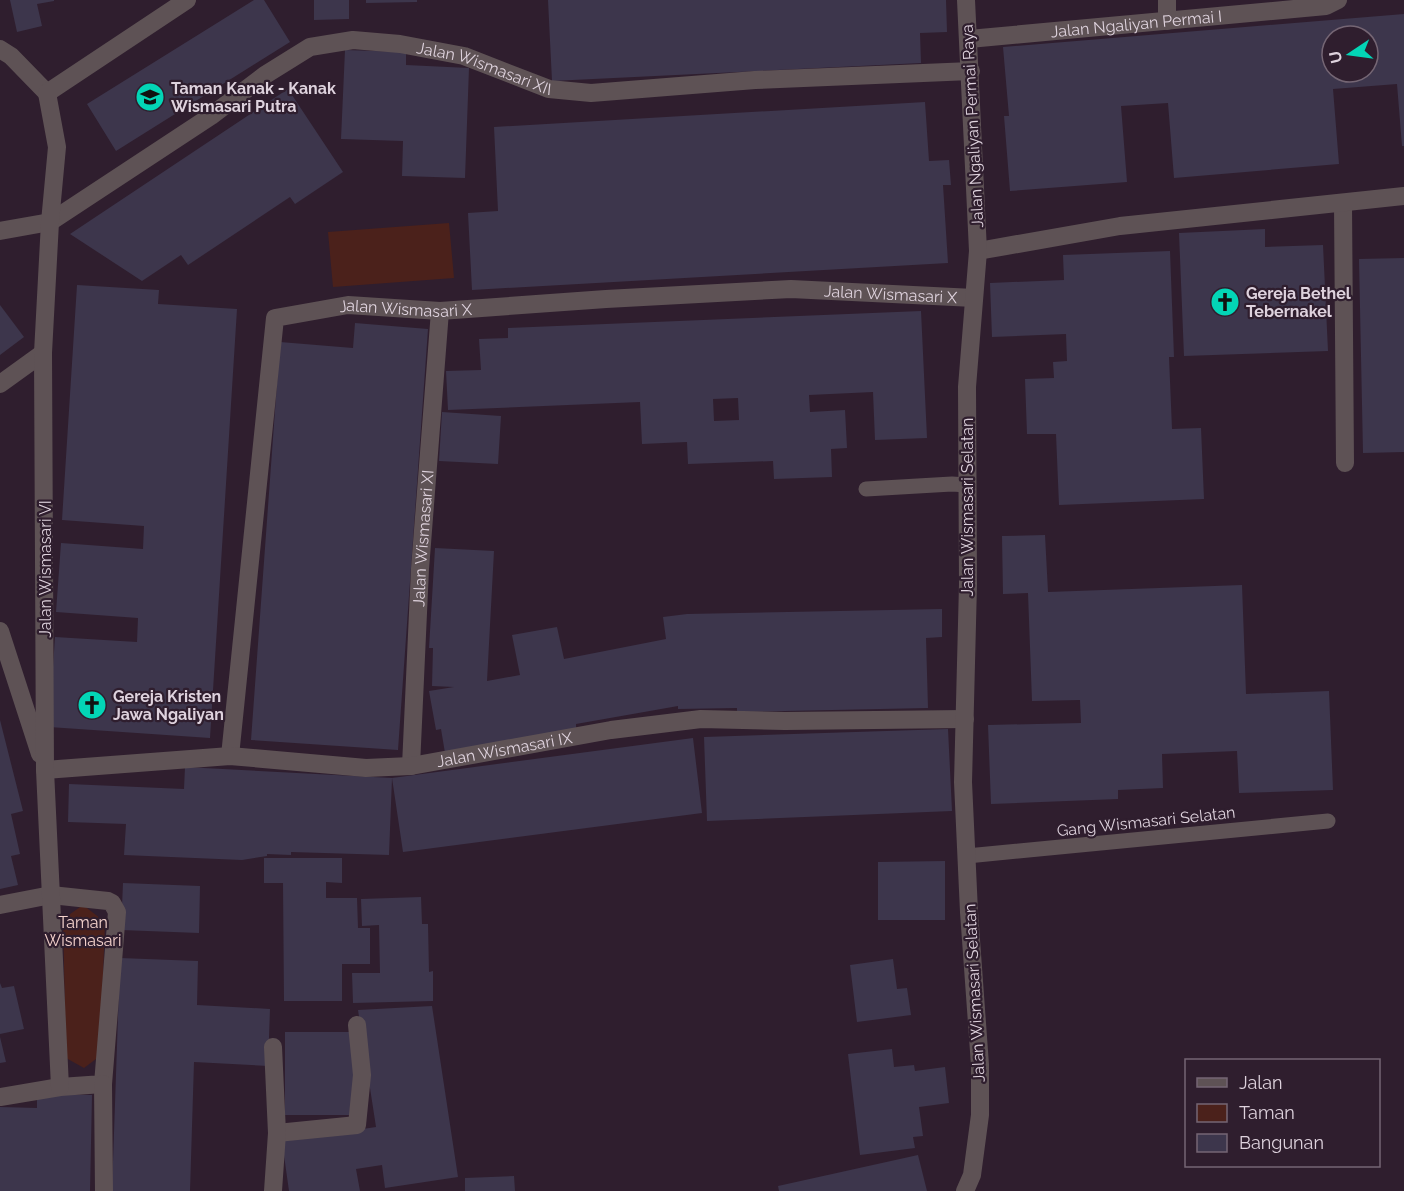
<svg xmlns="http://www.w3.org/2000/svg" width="1404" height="1191" viewBox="0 0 1404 1191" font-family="Raleway,sans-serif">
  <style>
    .green { fill: #4b211b }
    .building { fill: #3d364c; fill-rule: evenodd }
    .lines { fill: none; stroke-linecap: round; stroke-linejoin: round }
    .lane { stroke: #5e5255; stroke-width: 15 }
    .street { stroke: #5e5255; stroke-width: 18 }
    .labels { text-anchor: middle; stroke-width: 4.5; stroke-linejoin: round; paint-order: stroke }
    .street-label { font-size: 16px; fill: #ded2dd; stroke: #2f1e2e }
    .poi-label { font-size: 16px; font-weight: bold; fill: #ded2dd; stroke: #2f1e2e; text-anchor: start }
    .park-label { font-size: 16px; fill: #f5d3cd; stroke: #2f1e2e }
  </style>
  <rect width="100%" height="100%" fill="#2f1e2e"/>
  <path class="green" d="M449 223 454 278 333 287 328 232Z
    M83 905 105 922 100 1056 84 1068 66 1058 63 919Z"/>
  <path class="building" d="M10 0H54V1L37 4 42 26 17 32Z
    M254 0H264L290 42 116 151 87 104Z
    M314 0H349V19L314 20Z
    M366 0H417V2L366 3Z
    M548 0H946L947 32 920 33 921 63 552 81Z
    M1404 14V146H1402L1397 84 1333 89 1339 164 1174 178 1168 103 1121 106 1127 182 1010 191 1004 116H1009L1003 47ZM1332 36H1368V72H1332Z
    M345 50 406 52V65L469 68 465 178 402 176 403 141 341 139Z
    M288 89 343 172 295 204 290 197 188 265 181 255 142 281 70 234Z
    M925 102 929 161 949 160 951 185H943L948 263 472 290 468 213 498 211 494 127Z
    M1265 229V247L1323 245 1328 351 1184 356 1179 233Z
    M1170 251 1174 357H1169L1172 429 1201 428 1204 499 1059 505 1056 434H1027L1025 379 1054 378 1053 362 1067 361 1066 334 992 337 990 283 1064 280 1063 255Z
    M1404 258V452L1363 453 1359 259Z
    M77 285 159 290 158 304 237 309 210 738 49 727 55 637 137 642 138 618 56 612 61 543 143 549 144 526 62 520Z
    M0 305 24 337 0 355Z
    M921 311 927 438 875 440 873 392 809 395 810 412 845 410 847 448 831 449 832 477 774 479 773 461 688 464 687 442 642 444 640 402 448 410 446 371 481 370 479 339 508 338V328ZM738 398 739 420 714 421 713 399Z
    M355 323 428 329 398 750 251 740 280 342 353 348Z
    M442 412 501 416 498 464 439 461Z
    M1045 535 1048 592 1242 585 1246 694 1329 691 1333 790 1239 793 1237 751 1162 754 1163 788 1118 790V799L991 804 988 725 1081 723 1080 700 1032 701 1028 593 1003 594 1002 536Z
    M435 548 494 551 487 681 520 675 512 635 557 627 564 659 666 639 663 617 687 614 942 609V637L926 638 928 708 737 712V708L678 709V706L576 724V729L445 753 441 729 436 730 429 691 454 687 432 686 433 648H429Z
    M0 720 23 811 11 814 20 854 11 856 18 885 0 889Z
    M948 729 952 811 707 821 704 737Z
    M693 738 702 813 403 852 392 778 389 855 291 852V855L267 854V856L242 860 124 855 126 824 68 822 69 784 184 789 185 767 392 778Z
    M264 858H342V883L326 882V898H357L358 928H370V964H342V1001H284L283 883H264Z
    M945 861V920H878V862Z
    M123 883 200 886 199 933 121 930Z
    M421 897 422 924H428L429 972 433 971V1001L353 1003 352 973H380L379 925 362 926 361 899Z
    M120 958 198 961 197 1005 270 1009 268 1066 194 1062 190 1191H112Z
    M893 959 897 989 907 988 911 1015 857 1022 850 965Z
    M0 983 2 988 14 986 24 1029 0 1034Z
    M432 1006 458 1177 385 1188 382 1165 356 1169 360 1191H289L282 1141 376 1127 358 1010Z
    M285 1032H354V1115H285Z
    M0 1037 6 1062 0 1063Z
    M892 1049 894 1067 914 1065 915 1071 945 1067 949 1103 919 1107 923 1136 913 1137 915 1148 860 1155 848 1054Z
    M37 1094 92 1095 90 1191H0V1107L37 1108Z
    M918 1155 927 1191H779L778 1186Z
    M514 1176 515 1191H465V1178Z"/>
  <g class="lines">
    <path class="lane" d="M866 489 952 484 967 485
      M967 856 1328 821"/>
    <g class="street">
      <path d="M1167 0V21"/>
      <path id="s1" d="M969 39 1326 6 1338 0"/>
      <path d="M0 49 11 56 47 93"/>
      <path d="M1343 204 1345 463"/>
      <path id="s2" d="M0 231 50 222 211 116 265 75 310 47 353 40 400 44 464 56 549 89 591 93 755 80 971 71"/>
      <path d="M978 251 1120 226 1404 196"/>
      <path d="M0 384 43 353"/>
      <path d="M0 631 40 754"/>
      <path id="s3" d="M230 756 275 318 348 305 440 311 606 299 791 289 974 298"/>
      <path id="s4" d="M411 766 420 569 440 311"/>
      <path id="s5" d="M45 770 230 756 366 768 411 766 611 730 701 719 785 721 965 719"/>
      <path d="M0 905 51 895 108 901 112 903 117 912 103 1084 60 1087 0 1097"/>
      <path d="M103 1084 104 1191"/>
      <path d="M60 1087 45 770 43 353 50 222 57 147 47 93 187 0"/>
      <path d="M277 1133 357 1125 362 1075 357 1025"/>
      <path d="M273 1191 277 1133 273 1047"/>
      <path d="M965 1191 972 1175 980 1115V1065L969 912 963 782 968 584 967 387 978 251 966 0"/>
    </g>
  </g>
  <defs>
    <g id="school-disc" transform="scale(1.5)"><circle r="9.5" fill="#03d5b6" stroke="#2f1e2e"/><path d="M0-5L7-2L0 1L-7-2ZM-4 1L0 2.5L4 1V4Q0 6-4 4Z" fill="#111"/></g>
    <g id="church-disc" transform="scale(1.5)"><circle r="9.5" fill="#03d5b6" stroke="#2f1e2e"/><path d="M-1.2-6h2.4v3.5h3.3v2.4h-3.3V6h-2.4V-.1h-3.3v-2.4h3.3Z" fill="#111"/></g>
  </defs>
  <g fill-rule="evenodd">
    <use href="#school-disc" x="150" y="97"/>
    <use href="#church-disc" x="1225" y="302"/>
    <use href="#church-disc" x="92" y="705"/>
  </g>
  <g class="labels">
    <g class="street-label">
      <text dy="6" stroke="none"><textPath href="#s1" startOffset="168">Jalan Ngaliyan Permai I</textPath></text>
      <text dy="6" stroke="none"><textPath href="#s2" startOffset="543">Jalan Wismasari XII</textPath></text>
      <text transform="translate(972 126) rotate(-93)" y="6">Jalan Ngaliyan Permai Raya</text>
      <text dy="6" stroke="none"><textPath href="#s3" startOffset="1058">Jalan Wismasari X</textPath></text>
      <text dy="6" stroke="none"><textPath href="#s3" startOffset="572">Jalan Wismasari X</textPath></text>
      <text transform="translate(967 507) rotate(-90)" y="6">Jalan Wismasari Selatan</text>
      <text dy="6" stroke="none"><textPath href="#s4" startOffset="228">Jalan Wismasari XI</textPath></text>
      <text transform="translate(45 569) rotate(-90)" y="6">Jalan Wismasari VI</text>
      <text dy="6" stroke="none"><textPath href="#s5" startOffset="462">Jalan Wismasari IX</textPath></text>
      <text transform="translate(1146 821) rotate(-6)" y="6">Gang Wismasari Selatan</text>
      <text transform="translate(974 993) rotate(-93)" y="6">Jalan Wismasari Selatan</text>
    </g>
    <g class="poi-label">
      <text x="171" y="94">Taman Kanak - Kanak<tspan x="171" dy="18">Wismasari Putra</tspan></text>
      <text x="1246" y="299">Gereja Bethel<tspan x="1246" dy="18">Tebernakel</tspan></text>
      <text x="113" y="702">Gereja Kristen<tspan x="113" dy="18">Jawa Ngaliyan</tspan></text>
    </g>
    <g class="park-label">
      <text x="83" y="928">Taman<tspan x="83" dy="18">Wismasari</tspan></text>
    </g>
  </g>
  <rect x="1185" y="1059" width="195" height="108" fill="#2f1e2e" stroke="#756674" stroke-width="1.5"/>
  <rect x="1197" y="1078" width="30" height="9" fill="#5e5255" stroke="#756674" stroke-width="1.5"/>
  <text x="1239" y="1089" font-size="18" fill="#ded2dd">Jalan</text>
  <rect x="1197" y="1104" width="30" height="18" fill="#4b211b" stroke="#756674" stroke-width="1.5"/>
  <text x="1239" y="1119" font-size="18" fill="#ded2dd">Taman</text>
  <rect x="1197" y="1134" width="30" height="18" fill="#3d364c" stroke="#756674" stroke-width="1.5"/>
  <text x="1239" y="1149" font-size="18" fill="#ded2dd">Bangunan</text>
  <g transform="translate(1350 54) rotate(257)"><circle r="28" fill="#2f1e2e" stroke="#756674" stroke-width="1.5"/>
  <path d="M0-4.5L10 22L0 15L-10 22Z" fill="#03d5b6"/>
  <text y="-9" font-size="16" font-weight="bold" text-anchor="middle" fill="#ded2dd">U</text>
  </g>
</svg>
